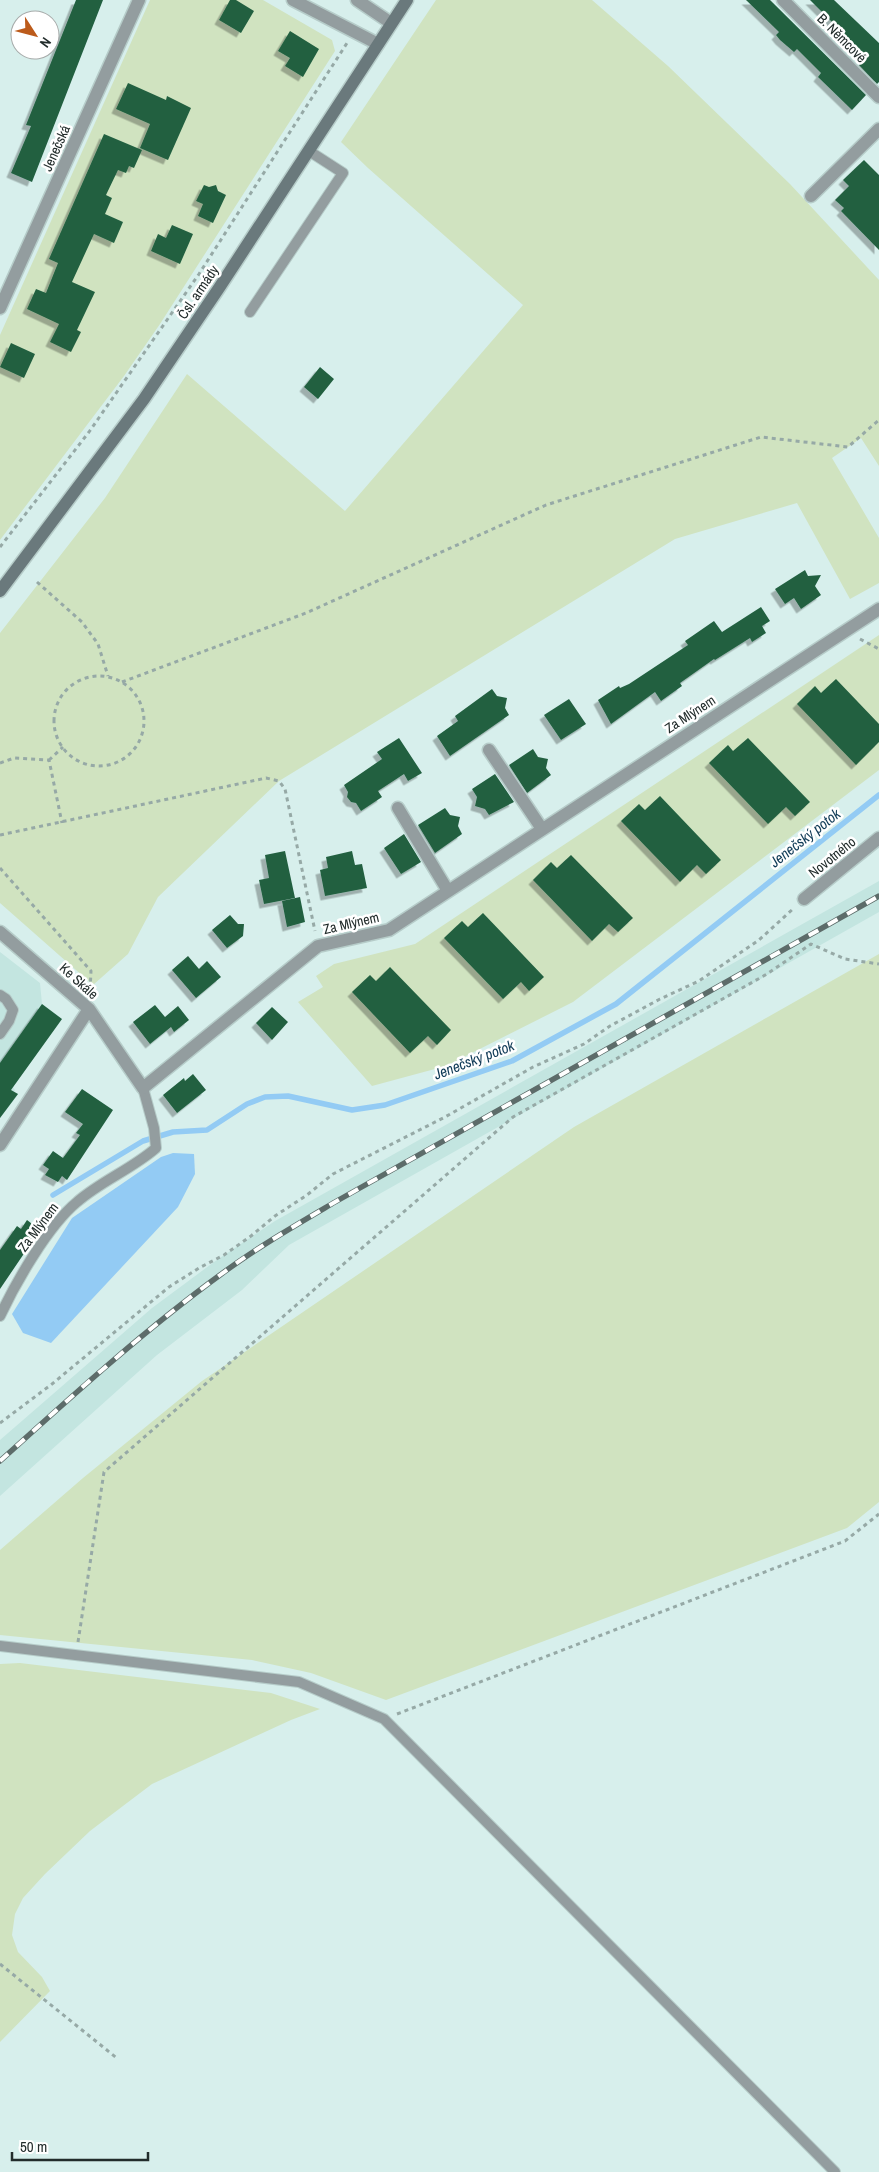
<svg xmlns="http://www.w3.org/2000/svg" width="879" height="2172" viewBox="0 0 879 2172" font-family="'Archivo Narrow',sans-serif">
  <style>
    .built { fill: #c3e5e0 }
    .green { fill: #d0e3c0 }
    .water { fill: #93cbf4 }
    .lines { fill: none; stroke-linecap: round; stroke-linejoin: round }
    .stream { stroke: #93cbf4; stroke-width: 5.5 }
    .building { fill: #226041; filter: url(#shadow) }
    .service-casing { stroke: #b6ccc9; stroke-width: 12 }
    .minor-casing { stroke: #b6ccc9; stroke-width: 15 }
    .secondary-casing { stroke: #b6ccc9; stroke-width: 15 }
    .path { stroke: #96a9a6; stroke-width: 3; stroke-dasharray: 4 4; stroke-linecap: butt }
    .service { stroke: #939d9f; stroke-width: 10 }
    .minor { stroke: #939d9f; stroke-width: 12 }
    .secondary { stroke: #6a797c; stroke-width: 12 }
    .rail-casing { stroke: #5d6c6a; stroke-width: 5.5 }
    .rail { stroke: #fff; stroke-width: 4; stroke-dasharray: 11; stroke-linecap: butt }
    .labels { text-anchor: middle; stroke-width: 5; stroke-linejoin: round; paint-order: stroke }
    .street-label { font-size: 14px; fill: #222c2b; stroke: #fff }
    .water-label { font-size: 15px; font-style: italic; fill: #0f3a56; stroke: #fff }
  </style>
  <defs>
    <filter id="shadow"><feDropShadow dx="-4.5" dy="4.5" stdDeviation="0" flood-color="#0004"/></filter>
  </defs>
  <rect width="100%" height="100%" fill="#d7efec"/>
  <path class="built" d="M879 881V912L289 1245 242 1290 157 1355 0 1496V1440L152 1308 214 1262 275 1221Z
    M0 952 40 983 42 1004 62 1019 13 1087 15 1090 14 1092 18 1094 0 1118Z"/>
  <path class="green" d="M150 0H263L332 40 335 51 160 324 124 376 0 540V335Z
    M436 0H592L668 66 790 184 879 280V466L861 438 832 458 879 538V583L850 599 797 503 675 539 279 781 158 897 128 954 93 985 0 903V633L105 498 187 374 345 511 523 305 368 168 341 142Z
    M879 635V770L573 1002 446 1066 372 1086 298 1002 323 987 316 976 334 964 415 944Z
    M879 954V1502L847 1528 386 1700 311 1673 252 1660 0 1635V1550L83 1478 202 1381 574 1127Z
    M20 1663 271 1693 320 1709 291 1720 152 1784 90 1831 45 1874 23 1898 15 1914 12 1935 18 1952 42 1977 50 1991 0 2042V1664Z"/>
  <path class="water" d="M173 1153 194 1154 195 1174 178 1207 51 1343 23 1333 12 1314 72 1218 161 1157Z"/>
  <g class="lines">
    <path class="stream" d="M53 1195 143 1141 173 1132 207 1130 247 1104 265 1097 288 1096 352 1110 385 1105 512 1061 616 1004 879 795"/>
  </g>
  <path class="building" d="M76 0H103L32 182 11 173 31 126 26 125Z
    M230 0H236L254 11 241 33 219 20Z
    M746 0H770L866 95 852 110 818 77 821 73 797 49 794 52 780 40 776 35 779 32Z
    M810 0H834L879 43V82L877 84 859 65 867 57Z
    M290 31 319 49 303 77 285 66 290 58 278 51Z
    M128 83 166 100 167 96 191 108 168 160 140 148 150 124 116 109Z
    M104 134 142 150 134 168 129 166 126 173 118 170 106 195 112 198 105 214 123 222 114 243 94 234 72 282 95 292 77 330 81 332 71 352 50 342 59 324 27 309 36 289 46 293 58 263 49 259Z
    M864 160 879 175V250L841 211 844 208 835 200 849 186 843 180Z
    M204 185 209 187 216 185 218 191 226 195 213 223 198 216 203 204 196 201Z
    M172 225 193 234 180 264 151 251 158 234 166 238Z
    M11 343 35 354 24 378 0 367Z
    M320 367 334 379 318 399 304 387Z
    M805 570 808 576 821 575 815 586 821 595 801 609 794 598 785 604 775 589Z
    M761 607 770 621 762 626 766 633 752 642 750 638 715 660 714 659 680 683 682 686 661 701 655 692 611 724 598 700 619 686 620 688 629 684 688 645 685 641 714 621 722 632Z
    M836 679 879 724V742L856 765 797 704 815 686 821 693Z
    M492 689 497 696 507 698 505 708 509 715 450 756 437 736 458 721 455 716Z
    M569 699 586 724 561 740 544 715Z
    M399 738 422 773 408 781 404 774 378 791 382 797 361 811 356 803 351 802 347 797 348 792 344 785 382 759 377 752Z
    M748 738 810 802 795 816 786 807 768 824 709 763 728 745 733 751Z
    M533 749 538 757 548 759 546 768 551 775 527 793 509 765Z
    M495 774 514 802 489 815 485 809 475 806 477 797 472 789Z
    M660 796 721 860 706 874 697 865 680 882 621 821 639 804 645 810Z
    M445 808 450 815 460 817 458 826 462 834 435 853 418 825Z
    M404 834 421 862 401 874 384 848Z
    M285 851 295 898 264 904 259 880 269 878 265 855Z
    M352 851 355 865 362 864 367 888 325 896 320 870 328 868 326 857Z
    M571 855 633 918 618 932 609 924 592 941 533 880 551 862 557 868Z
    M300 897 305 922 287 927 282 901Z
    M483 913 544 977 529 991 521 982 503 999 444 938 462 921 468 927Z
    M230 915 238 924H244L243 936 227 948 212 930Z
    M188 956 199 969 207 961 221 977 196 998 172 970Z
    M390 967 451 1030 437 1045 428 1036 410 1053 352 992 370 975 376 981Z
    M42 1004 62 1019 11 1090 18 1094 0 1118V1063Z
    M155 1005 165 1017 178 1006 189 1020 174 1032 171 1027 150 1044 133 1022Z
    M272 1007 288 1022 272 1040 256 1023Z
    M193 1074 206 1090 177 1113 163 1095 184 1078 185 1081Z
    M82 1089 113 1110 67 1180 62 1176 58 1182 45 1175 49 1169 43 1165 53 1151 63 1158 80 1135 76 1133 83 1124 65 1112Z
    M27 1220 40 1230 0 1289V1250L17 1226 21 1229Z"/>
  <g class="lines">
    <g class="service-casing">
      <path id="service" d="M250 312 343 173 309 151
        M0 995 6 999 13 1010 9 1021 0 1034
        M0 1316C16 1282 48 1226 77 1202 101 1181 132 1169 156 1148L154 1128 143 1088
        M0 1646 299 1682 384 1719 835 2172"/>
    </g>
    <g class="minor-casing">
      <path id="minor" d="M293 0 378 44
        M357 0 391 23
        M783 0 879 97
        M811 196 879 129
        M0 308 139 0
        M489 750 542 829
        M398 808 448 891
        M804 899 879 838
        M0 932 89 1009 143 1088 318 946 389 930 879 609
        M0 1145 89 1009"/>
    </g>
    <g class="secondary-casing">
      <path id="secondary" d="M0 591 144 399 219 288 407 0"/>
    </g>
    <path class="path" d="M0 547 89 432 199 274 347 43
      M37 582 82 622 98 644 108 676
      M860 639 879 649
      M54 721a45 45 0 1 1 90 0a45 45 0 1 1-90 0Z
      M122 682 306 613 546 505 761 437 848 447 879 420
      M49 760 63 747
      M0 763 14 758 49 760 62 823
      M0 835 266 778 279 781 285 789 315 931
      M0 868 91 971 90 991
      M0 1423 52 1384 169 1287 199 1268 224 1255 251 1236 275 1216 307 1195 333 1174 445 1117 533 1067 584 1044 610 1026 660 999 699 981 759 940 794 908
      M78 1642 104 1472 513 1117 767 974 811 944 845 959 879 964
      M397 1714 845 1541 879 1514
      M0 1964 118 2059"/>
    <use href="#service" class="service"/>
    <use href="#minor" class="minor"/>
    <use href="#secondary" class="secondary"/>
    <g class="rail-casing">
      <path id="rail" d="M0 1461C71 1397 142 1332 220 1275 256 1248 296 1225 335 1202L879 896"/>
    </g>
    <use href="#rail" class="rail"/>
  </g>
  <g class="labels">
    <g class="street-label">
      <text transform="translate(842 38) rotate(45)" y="5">B. Němcové</text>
      <text transform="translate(56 148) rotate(-66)" y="5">Jenečská</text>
      <text transform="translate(198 292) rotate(-56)" y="5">Čsl. armády</text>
      <text transform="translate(690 714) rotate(-33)" y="5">Za Mlýnem</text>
      <text transform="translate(832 857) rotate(-39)" y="5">Novotného</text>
      <text transform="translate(351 923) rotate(-13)" y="5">Za Mlýnem</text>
      <text transform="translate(79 981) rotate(42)" y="5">Ke Skále</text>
      <text transform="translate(38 1227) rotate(-53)" y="5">Za Mlýnem</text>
    </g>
    <g class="water-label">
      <text transform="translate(805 838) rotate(-38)" y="5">Jenečský potok</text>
      <text transform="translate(474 1060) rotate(-21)" y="5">Jenečský potok</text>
    </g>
  </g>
  <g transform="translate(35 35) rotate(126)"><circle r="24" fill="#ffffff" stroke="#a7abaa"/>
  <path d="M0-4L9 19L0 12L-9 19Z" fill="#bc5b1b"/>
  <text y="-8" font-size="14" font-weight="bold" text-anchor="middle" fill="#222c2b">N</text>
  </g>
  <path d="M12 2152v8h136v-8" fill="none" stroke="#222c2b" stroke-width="2.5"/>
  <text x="20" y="2152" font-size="15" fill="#222c2b" stroke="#ffffff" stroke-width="4" paint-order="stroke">50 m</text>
</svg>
